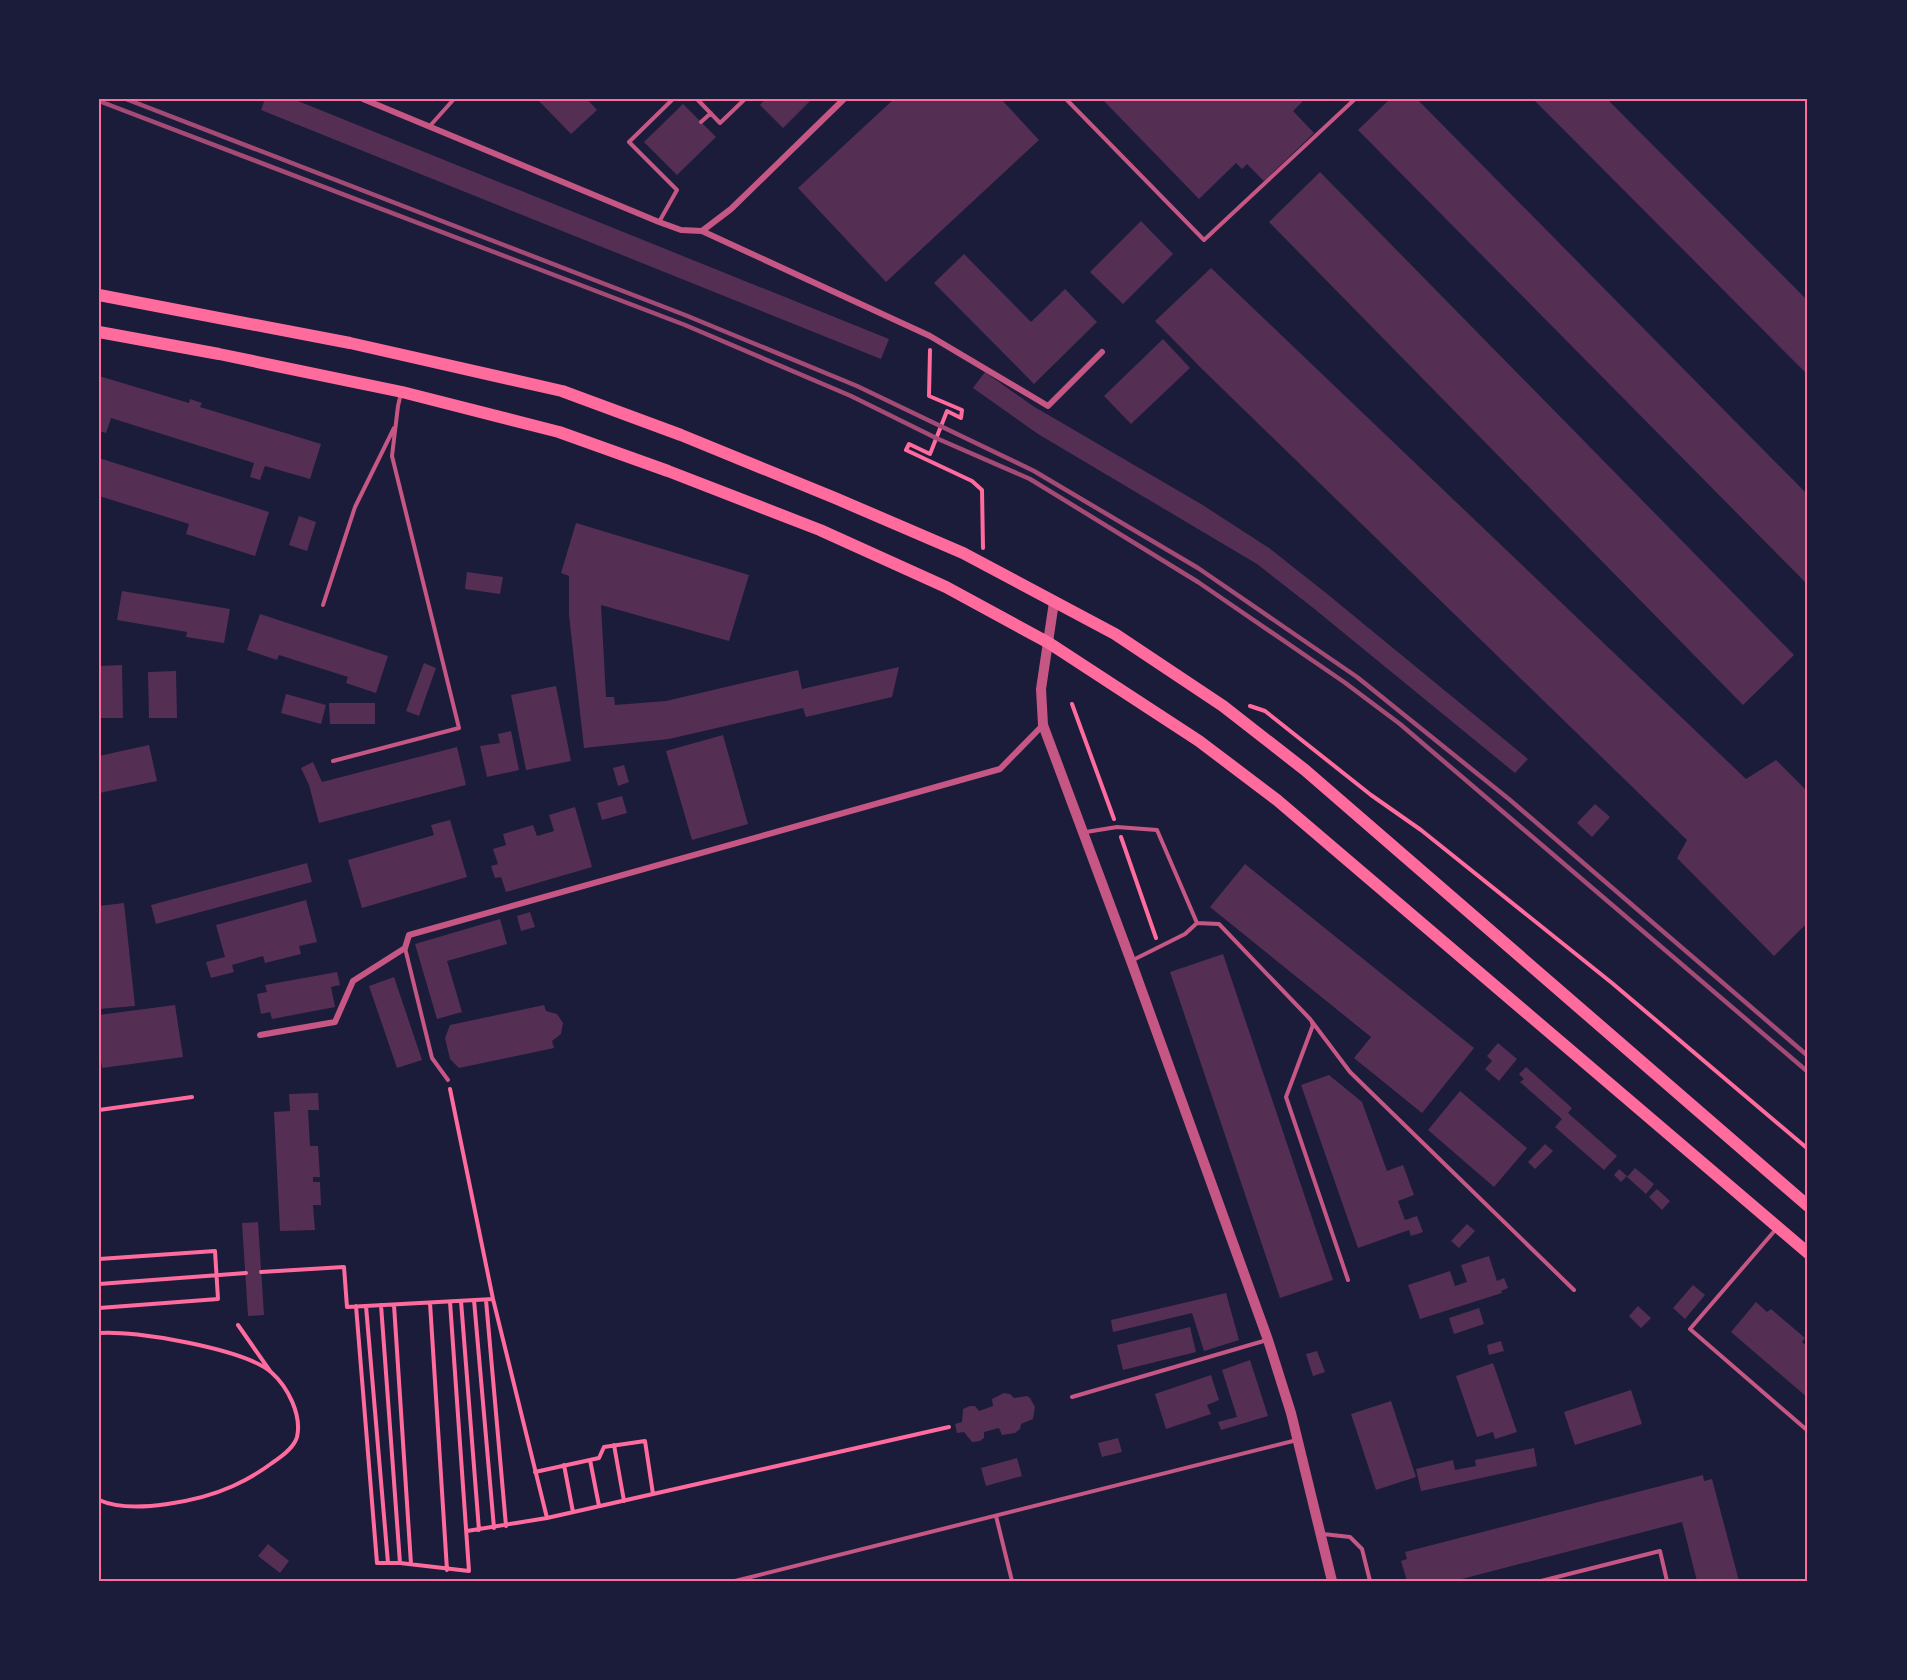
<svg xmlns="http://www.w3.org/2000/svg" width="1907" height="1680" viewBox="0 0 1907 1680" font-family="'Playfair Display',serif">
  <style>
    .building { fill: #542f53 }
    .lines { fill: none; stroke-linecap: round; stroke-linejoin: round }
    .path { stroke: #ff6b9d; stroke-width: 4 }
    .service { stroke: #c65784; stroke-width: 4 }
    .minor { stroke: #c65784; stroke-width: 6 }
    .tertiary { stroke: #c65784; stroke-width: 10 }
    .secondary { stroke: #ff6b9d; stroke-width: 12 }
    .rail { stroke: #a44b75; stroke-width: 4.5 }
    .neatline { fill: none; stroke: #ff6b9d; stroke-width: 2 }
  </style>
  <rect width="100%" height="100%" fill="#1b1b3a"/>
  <path class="building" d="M265 99H293L889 339 881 359 261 110Z
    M537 99H587L597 110 571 134Z
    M765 99H812L783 128 760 105Z
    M894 99H1001L1039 140 886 282 798 188Z
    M1102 99H1305L1293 111 1314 133 1264 181 1247 164 1242 169 1236 163 1199 199Z
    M1390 99H1417L1808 495V585L1358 130Z
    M1533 99H1607L1808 301V375Z
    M683 104 716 137 677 175 644 142Z
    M1320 172 1794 655 1743 705 1269 222Z
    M1141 221 1173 254 1123 304 1090 272Z
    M964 254 1031 322 1065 289 1097 322 1034 384 934 283Z
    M1211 268 1746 779 1776 760 1808 792V922L1774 956 1677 858 1687 840 1201 368 1155 321Z
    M1163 339 1190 368 1131 424 1104 396Z
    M985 372 1033 406 1201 504 1269 548 1326 593 1528 759 1515 773 1312 607 1257 564 1038 434 973 388Z
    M99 376 189 403 190 399 202 403 200 407 321 444 310 479 265 466 260 480 250 477 254 463 111 418 106 433 99 431Z
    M99 458 269 512 255 556 186 534 189 524 99 496Z
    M299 516 316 522 307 551 289 545Z
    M576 523 749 575 729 641 601 605 606 697H614L615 705 666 701 798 670 802 689 899 667 892 697 806 717 803 708 669 739 584 748 569 615V576L561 573Z
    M467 572 503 577 500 594 465 589Z
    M122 591 230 609 224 643 186 637 187 632 117 620Z
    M260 614 388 656 376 693 346 683 348 677 279 655 277 660 247 650Z
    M424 663 436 668 419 716 406 711Z
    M122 665 123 718H99V666Z
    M176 671 177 718H149L148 672Z
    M556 686 571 761 526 770 511 695Z
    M286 694 326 705 321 724 281 713Z
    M329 703H375V724H330Z
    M511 731 519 770 487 777 480 746 500 743 498 734Z
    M723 735 748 824 692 840 666 751Z
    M149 745 157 781 99 793V756Z
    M457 747 466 785 319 823 309 785 301 768 313 762 322 782Z
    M624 765 629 782 618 786 613 768Z
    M622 796 627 813 602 820 597 803Z
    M1595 804 1610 817 1592 837 1577 823Z
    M575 807 592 867 506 892 501 877 495 878 491 866 498 864 493 849 506 845 503 834 533 825 537 836 554 831 549 815Z
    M450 820 467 877 362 908 348 860 434 835 431 825Z
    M307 863 312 882 156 924 151 905Z
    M1245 864 1474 1048 1422 1113 1354 1058 1371 1037 1210 907Z
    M306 900 317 942 299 946 301 954 265 963 263 956 232 965 234 972 211 978 206 962 225 957 216 925Z
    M124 903 135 1006 99 1009V906Z
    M530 912 535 927 521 931 517 916Z
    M500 919 507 944 447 961 462 1012 437 1019 415 944Z
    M1223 954 1333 1280 1280 1298 1170 972Z
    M337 972 340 985 331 987 335 1007 272 1019 270 1012 261 1014 257 994 267 992 265 985Z
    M394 977 422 1060 397 1068 369 986Z
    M175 1005 183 1057 102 1068 99 1048V1015Z
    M544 1005 546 1011 557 1014 563 1023 561 1034 552 1041 554 1048 459 1068 450 1059 445 1038 450 1025Z
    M1498 1043 1517 1059 1499 1081 1485 1069 1492 1061 1487 1056Z
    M1526 1067 1572 1108 1568 1113 1617 1156 1604 1170 1555 1127 1562 1119 1520 1082 1524 1079 1519 1074Z
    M1329 1075 1362 1102 1387 1171 1403 1165 1414 1195 1398 1201 1405 1220 1417 1216 1423 1232 1411 1236 1409 1230 1358 1248 1301 1085Z
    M1460 1091 1527 1148 1494 1187 1428 1130Z
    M318 1093 319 1110H308L310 1146H318L320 1177H313V1182H320L321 1205H313L315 1230 280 1231 274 1112 290 1111 289 1094Z
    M1545 1144 1553 1151 1535 1169 1528 1162Z
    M1635 1168 1654 1184 1646 1194 1627 1177Z
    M1619 1169 1627 1176 1621 1182 1614 1175Z
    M1657 1189 1670 1201 1662 1210 1649 1197Z
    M258 1222 264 1315 248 1316 242 1223Z
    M1467 1224 1475 1231 1459 1248 1451 1241Z
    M1489 1256 1497 1281 1504 1278 1508 1288 1501 1291 1502 1293 1420 1319 1408 1285 1450 1271 1455 1286 1467 1282 1461 1265Z
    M1693 1285 1705 1295 1685 1319 1673 1308Z
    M1226 1293 1239 1340 1204 1351 1192 1313 1113 1332 1111 1320Z
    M1756 1302 1767 1312 1771 1309 1805 1338 1802 1342 1808 1347V1398L1731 1332Z
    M1638 1306 1651 1318 1641 1328 1629 1316Z
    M1479 1308 1484 1324 1454 1334 1449 1318Z
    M1190 1327 1196 1352 1123 1370 1117 1345Z
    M1501 1341 1504 1351 1489 1355 1487 1345Z
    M1317 1351 1325 1372 1313 1376 1306 1354Z
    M1250 1360 1268 1416 1221 1430 1218 1422 1237 1417 1222 1370Z
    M1493 1363 1517 1432 1495 1439 1493 1432 1477 1437 1456 1376Z
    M1211 1375 1219 1400 1207 1405 1211 1414 1166 1429 1155 1394Z
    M1631 1390 1642 1424 1575 1445 1564 1412Z
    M1004 1393 1010 1394 1014 1398 1027 1396 1030 1398 1035 1407 1033 1419 1021 1424 1020 1429 1015 1433 1002 1435 999 1428 984 1432V1438L980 1441 972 1442 964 1432 957 1433 955 1424 962 1422 963 1409 970 1406H975L979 1411 993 1406 992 1399Z
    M1391 1401 1416 1477 1376 1490 1351 1414Z
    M1118 1438 1122 1452 1102 1457 1098 1443Z
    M1534 1448 1537 1466 1421 1491 1416 1469 1453 1460 1455 1470 1476 1466 1475 1460Z
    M1017 1458 1022 1476 986 1486 981 1468Z
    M1703 1475 1704 1481 1712 1479 1739 1581H1697L1682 1522 1454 1581H1407L1401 1561 1407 1559 1405 1552Z
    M268 1544 289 1561 280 1573 258 1556Z"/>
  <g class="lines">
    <path class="path" d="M930 350 929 396 962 410 961 418 947 411 930 454 909 444 906 450 972 481 982 490 983 548
      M1072 704 1114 819
      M1250 706 1265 711 1371 795 1421 830 1612 983 1808 1149
      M1121 837 1156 938
      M450 1089 493 1299 547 1518
      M99 1110 192 1097
      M99 1259 215 1251 218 1299 99 1308
      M261 1272 344 1267 347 1307 493 1299
      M99 1284 246 1273
      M474 1300 494 1528
      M486 1300 506 1526
      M461 1301 479 1530
      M430 1303 447 1570
      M381 1305 400 1563
      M394 1305 411 1564
      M356 1306 377 1563H400L469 1571 450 1302
      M366 1306 388 1563
      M238 1325 270 1371
      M99 1333C135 1330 244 1349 271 1372 288 1387 302 1415 297 1437 294 1448 281 1457 272 1463 260 1472 246 1480 233 1486 200 1501 132 1515 99 1500
      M614 1445 624 1501
      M590 1460 599 1506
      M564 1465 573 1512
      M535 1472 599 1458 604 1447 645 1441 653 1494
      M467 1531 547 1518 949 1427"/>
    <path class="service" d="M697 99 720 123 745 99
      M1066 99 1204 240 1355 99
      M701 122 711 113
      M429 127 454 99
      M659 222 677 190 629 142 673 99
      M323 605 355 507 394 428
      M333 761 459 728 392 456 398 406 401 393
      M1086 832 1117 827 1157 830 1197 923 1219 924 1310 1019 1350 1072 1574 1290
      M405 948 432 1058 448 1080
      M1133 960 1185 934 1197 923
      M1312 1023 1313 1025 1286 1097 1348 1280
      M1777 1228 1690 1329 1808 1431
      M1072 1397 1267 1340
      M996 1516 1012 1581
      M1323 1534 1350 1537 1362 1549 1370 1581
      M735 1581 1297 1440
      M1541 1581 1660 1551 1667 1581"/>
    <path class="minor" d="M363 99 659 222 681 230 702 231 930 336 1048 406 1102 352
      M702 231 731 209 844 99
      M260 1035 335 1022 353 981 405 948 409 935 1000 769 1043 725"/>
    <path class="tertiary" d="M1054 602 1041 689 1043 725 1131 961 1268 1340 1291 1413 1332 1581"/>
    <path class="secondary" d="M99 295 350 343 562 391 681 435 835 498 963 553 1115 634 1223 706 1305 770 1808 1206
      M99 332 219 354 402 392 559 432 668 471 820 530 946 587 1049 643 1199 741 1277 800 1808 1253"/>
    <path class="rail" d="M126 99 685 315 857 386 1034 471 1198 568 1357 677 1510 800 1808 1056
      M99 101 685 325 851 396 936 438 1030 479 1198 582 1344 682 1400 724 1808 1072"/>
  </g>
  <rect width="1907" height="1680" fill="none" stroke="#1b1b3a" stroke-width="201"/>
  <rect x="100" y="100" width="1706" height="1480" class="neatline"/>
</svg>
